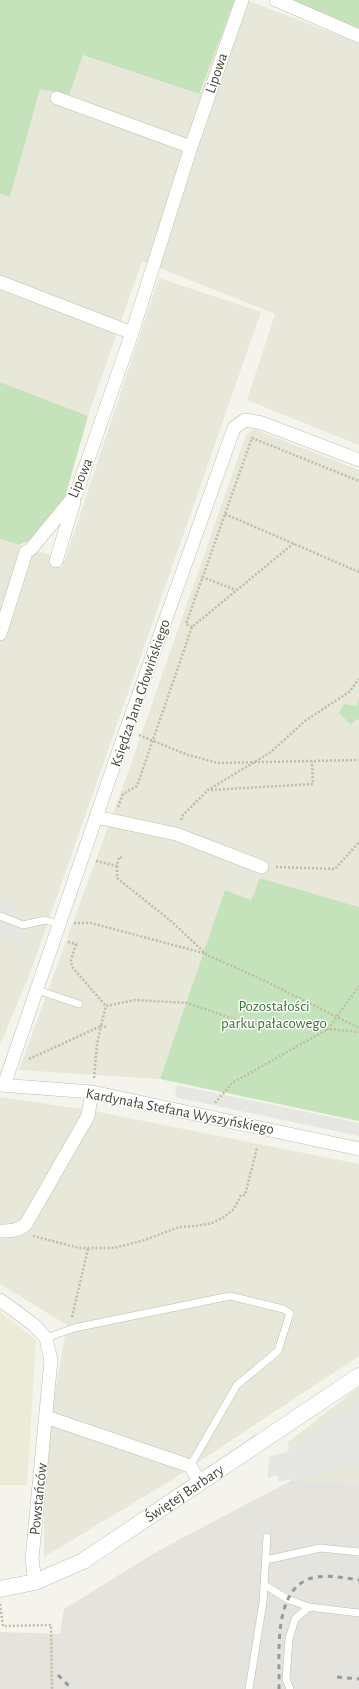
<svg xmlns="http://www.w3.org/2000/svg" width="359" height="1689" viewBox="0 0 359 1689" font-family="'Alegreya Sans',sans-serif">
  <style>
    .residential { fill: #e7e7da }
    .industrial { fill: #e4e3dd }
    .education { fill: #ebebd7 }
    .green { fill: #c4e3ba }
    .parking { fill: #e6e6e2 }
    .lines { fill: none; stroke-linecap: round; stroke-linejoin: round }
    .service-casing { stroke: #bfbeaf; stroke-width: 8 }
    .minor-casing { stroke: #bfbeaf; stroke-width: 14 }
    .tertiary-casing { stroke: #bfbeaf; stroke-width: 17 }
    .path { stroke: #bfbda2; stroke-width: 2.5; stroke-dasharray: 2 2; stroke-linecap: butt }
    .service { stroke: #fff; stroke-width: 7 }
    .minor { stroke: #fff; stroke-width: 13 }
    .tertiary { stroke: #fff; stroke-width: 16 }
    .rail { stroke: #999; stroke-width: 3; stroke-dasharray: 5 5; stroke-linecap: butt }
    .labels { text-anchor: middle; stroke-width: 3; stroke-linejoin: round; paint-order: stroke }
    .street-label { font-size: 15px; fill: #48463a; stroke: #fff }
    .park-label { font-size: 15px; fill: #387333; stroke: #fff }
  </style>
  <rect width="100%" height="100%" fill="#f4f4ec"/>
  <path class="residential" d="M235 0H246L359 43V445L247 400 275 314 142 261 88 416 0 382V194L10 197 40 89 83 55 199 94Z
    M159 278 261 312 32 968 0 1045V539L65 560Z
    M254 429 359 470V907L260 878 251 900 225 890 160 1079 19 1070 130 767 246 435Z
    M0 1097 94 1111 359 1164V1356L170 1481 44 1557V1489L47 1437 67 1325 0 1284Z
    M359 1387V1484L292 1480 288 1442Z"/>
  <path class="industrial" d="M292 1480 359 1484V1689H0V1632L60 1634 64 1609 158 1551Z"/>
  <path class="education" d="M0 1312 36 1340 27 1485H0Z"/>
  <path class="green" d="M0 0H235L199 94 83 55 69 95 40 89 10 197 0 194Z
    M293 0H359V28Z
    M0 382 88 416 56 529 19 545 0 539Z
    M359 697V720L356 719 351 725 339 713 344 704 357 706Z
    M260 878 359 907V1121L160 1079 225 890 251 900Z"/>
  <path class="parking" d="M0 901 13 907 17 916 12 928 29 935 24 947 0 937Z
    M177 1085 359 1123V1136L175 1097Z
    M359 1402V1464L279 1482 277 1475 267 1478 270 1456 284 1453Z"/>
  <g class="lines">
    <g class="service-casing">
      <path id="service" d="M0 916 23 925 45 920 59 924
        M37 990 79 1004
        M46 1338 74 1328 230 1296 283 1309 290 1313 278 1351 237 1385 190 1466
        M266 1560 320 1548 359 1552
        M265 1585 287 1599 309 1607 359 1613
        M249 1689 263 1602 267 1537
        M290 1689 286 1679 289 1639 295 1619 309 1607"/>
    </g>
    <g class="minor-casing">
      <path id="minor" d="M276 0 359 36
        M57 98 191 147
        M0 282 132 333
        M56 561 74 502
        M0 634 26 552 31 549 76 494 132 333 191 147 242 0
        M96 817 176 834 262 867
        M0 1085 92 1092 359 1149
        M4 1085 126 730 234 428 245 420 262 423 359 460
        M0 1231C10 1231 18 1231 26 1224L88 1116 92 1092
        M0 1300 34 1325 46 1338 51 1360 32 1559 35 1582
        M46 1417 190 1466 201 1483"/>
    </g>
    <g class="tertiary-casing">
      <g id="tertiary">
        <path id="s1" d="M0 1589 35 1582 83 1561 359 1376"/>
      </g>
    </g>
    <path class="path" d="M225 514 359 572
      M202 577 236 590
      M192 627 186 624 252 438 359 481
      M139 735 188 755 218 763 359 760
      M211 790 313 784 312 761
      M118 807 123 794 137 786 192 627 294 543
      M181 820 183 815 208 790 271 752 305 721 349 692 359 679
      M96 861 117 866 119 857 124 858
      M117 866V878L171 921 207 955 259 978 359 1028
      M276 867 335 869 359 842
      M74 923H91L207 954
      M68 942 79 945
      M76 944 71 960 72 967 106 1006
      M29 1059 101 1026 106 1006 135 1000 188 1003 242 1022 276 1024 359 1032
      M94 1078 97 1044 101 1026 107 1027
      M215 1103 232 1083 328 1029 359 986
      M33 1236 79 1248H114L145 1240 179 1227 196 1226 212 1223 224 1217 234 1209 241 1195H245L257 1148
      M72 1317 88 1249
      M0 1604 3 1626 51 1625 52 1689"/>
    <use href="#service" class="service"/>
    <use href="#minor" class="minor"/>
    <use href="#tertiary" class="tertiary"/>
    <path class="rail" d="M58 1675 72 1689
      M337 1677 359 1679
      M279 1689C280 1655 271 1585 316 1577 330 1575 345 1578 359 1580"/>
  </g>
  <g class="labels">
    <g class="street-label">
      <text transform="translate(216 73) rotate(-71)" y="5">Lipowa</text>
      <text transform="translate(80 478) rotate(-67)" y="5">Lipowa</text>
      <text transform="translate(140 693) rotate(-71)" y="5">Księdza Jana Głowińskiego</text>
      <text transform="translate(180 1111) rotate(11)" y="5">Kardynała Stefana Wyszyńskiego</text>
      <text dy="5" stroke="none"><textPath href="#s1" startOffset="210">Świętej Barbary</textPath></text>
      <text transform="translate(38 1499) rotate(-84)" y="5">Powstańców</text>
    </g>
    <g class="park-label">
      <text x="274" y="1011">Pozostałości<tspan x="274" dy="17">parku pałacowego</tspan></text>
    </g>
  </g>
</svg>
